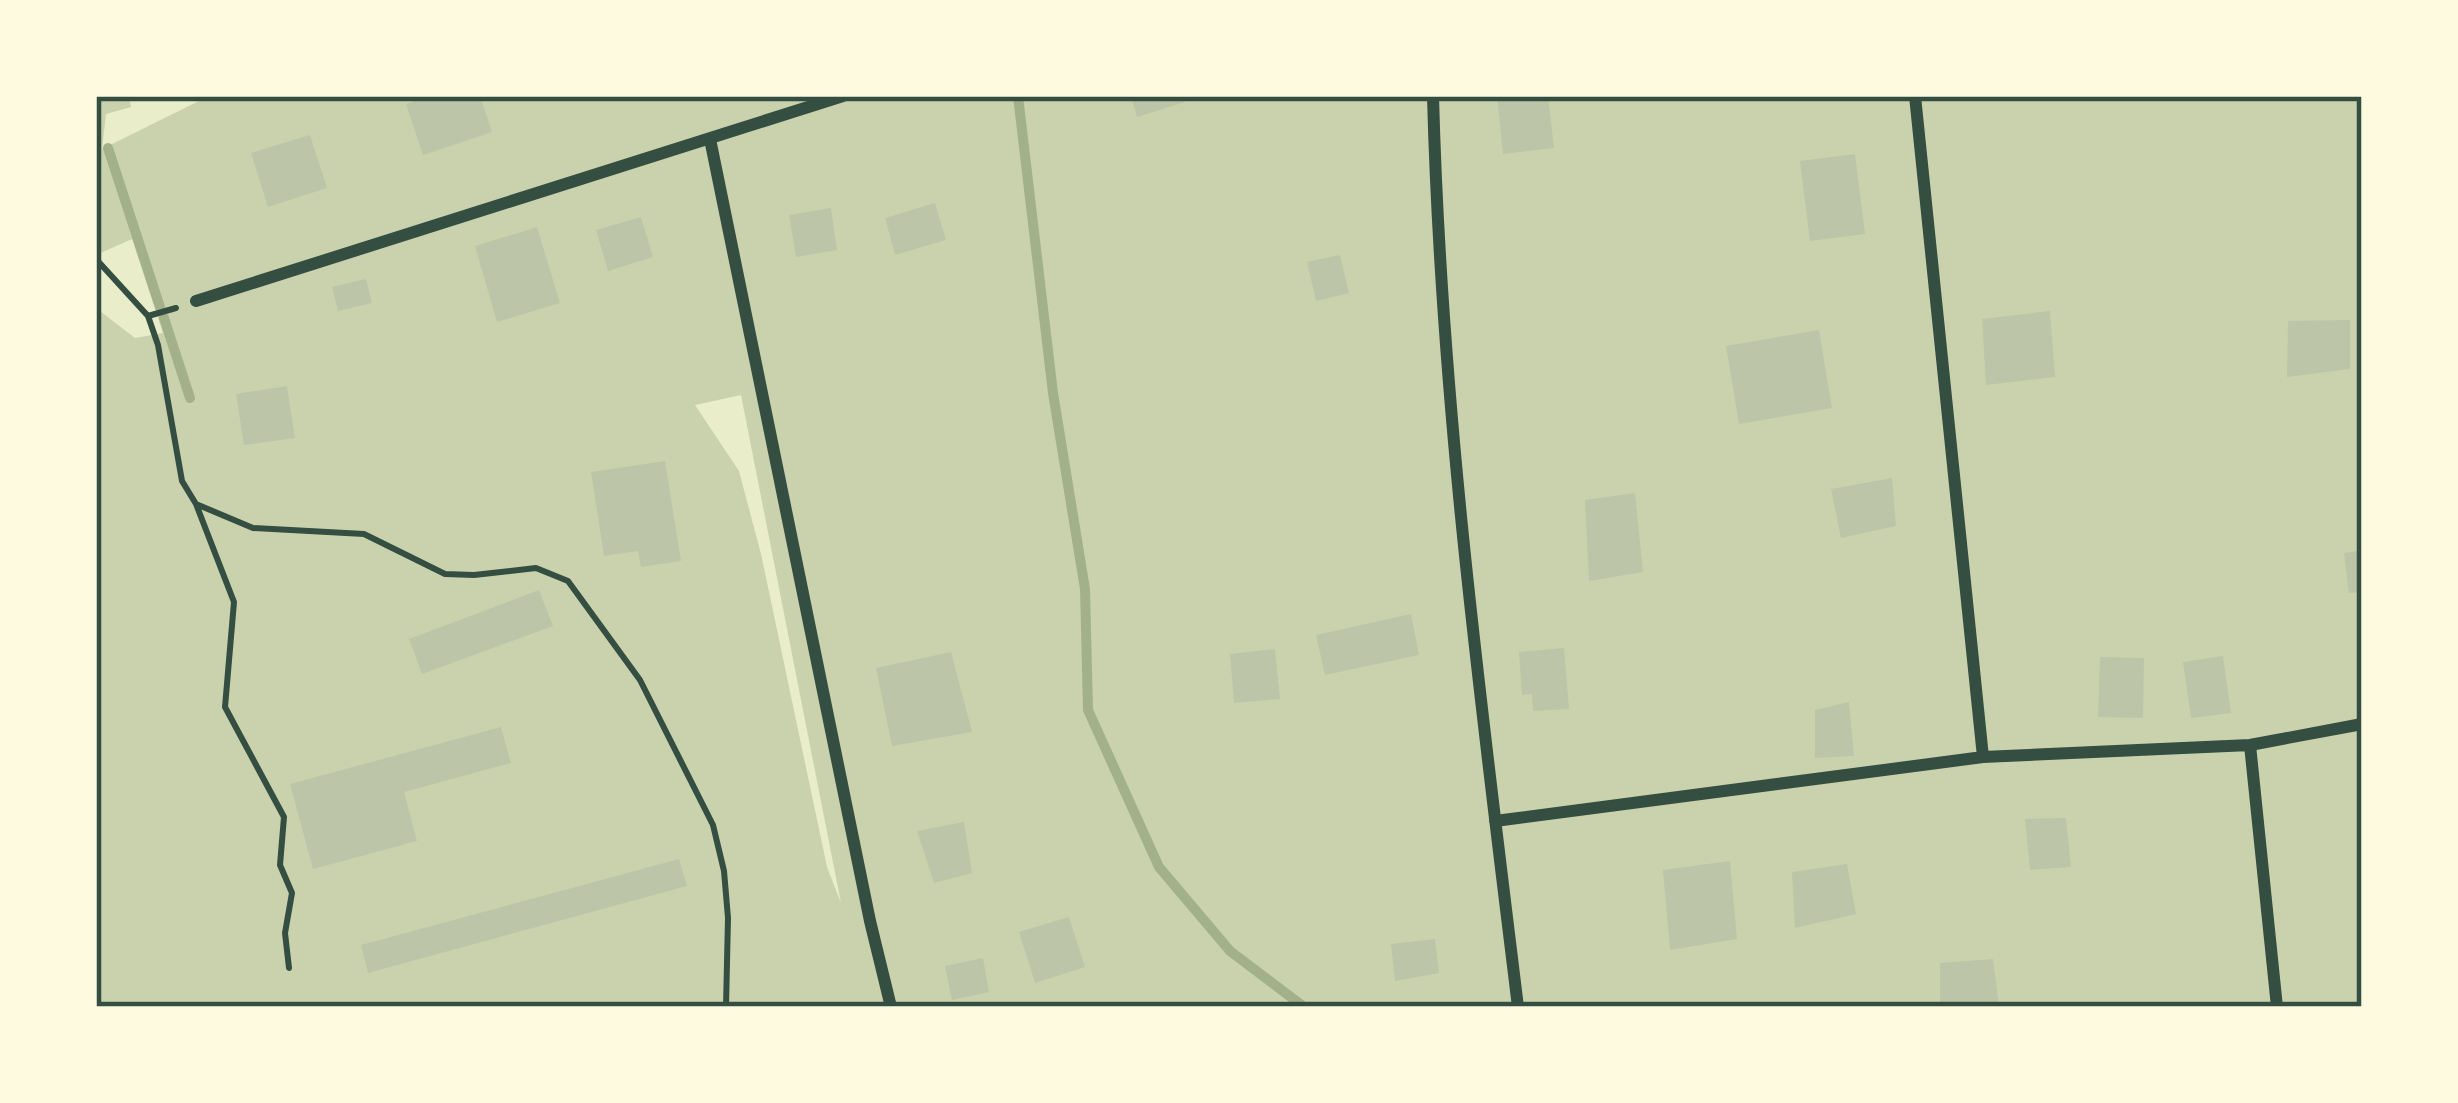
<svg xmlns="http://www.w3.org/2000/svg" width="2458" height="1103" viewBox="0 0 2458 1103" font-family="'Exo 2',sans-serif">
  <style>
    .green { fill: #cad2ad; fill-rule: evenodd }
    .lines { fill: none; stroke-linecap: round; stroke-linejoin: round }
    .stream { stroke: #a3b18a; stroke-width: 10 }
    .building { fill: #bcc5a7 }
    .path { stroke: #344e41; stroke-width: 6 }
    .minor { stroke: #344e41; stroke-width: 12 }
    .neatline { fill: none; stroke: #344e41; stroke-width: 4.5 }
  </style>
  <rect width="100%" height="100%" fill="#e9edc9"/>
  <path class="green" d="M96 96H129L131 107 106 114 102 149 209 96H2362V1007H96V308L135 338 163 333 132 239 96 255ZM741 395 841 903 827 867 761 554 739 471 695 405Z"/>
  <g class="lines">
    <path class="stream" d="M1018 96 1053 393 1085 589 1088 710 1159 867 1230 951 1304 1007
      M108 148 160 307
      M164 318 190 398"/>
  </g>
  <path class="building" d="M429 96H480L492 132 423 155 406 104Z
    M1131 96H1183L1185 102 1137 117Z
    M1497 96H1548L1554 148 1503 154Z
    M310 135 327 188 268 207 251 153Z
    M1855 154 1865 234 1810 241 1800 161Z
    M935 203 946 240 895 255 885 218Z
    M831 208 837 250 796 257 789 215Z
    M641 217 653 257 608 271 596 230Z
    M537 227 560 303 497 322 475 246Z
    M1340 255 1349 293 1316 301 1307 262Z
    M366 279 372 303 338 311 332 287Z
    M2050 311 2055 377 1986 385 1982 319Z
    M2350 320V369L2287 377 2288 321Z
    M1819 330 1832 408 1739 424 1726 346Z
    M287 386 295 438 244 445 236 394Z
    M665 461 681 561 641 567 638 551 604 556 591 472Z
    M1892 478 1896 526 1841 538 1831 489Z
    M1635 493 1643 572 1589 581 1585 500Z
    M2362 550V592L2349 593 2344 553Z
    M539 590 553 626 422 674 409 639Z
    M1411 614 1419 655 1325 675 1316 635Z
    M1564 648 1569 709 1533 711 1532 694 1522 695 1519 652Z
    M1275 649 1280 699 1234 703 1230 654Z
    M951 652 972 732 892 746 876 668Z
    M2223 656 2231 713 2191 718 2183 662Z
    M2100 657 2144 658 2143 718 2098 717Z
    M1849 702 1854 756 1815 758V710Z
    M501 727 511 763 404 792 417 841 313 869 290 784Z
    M2066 818 2071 867 2030 870 2025 819Z
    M964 822 972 873 934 883 917 831Z
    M679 859 687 886 368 973 361 945Z
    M1730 861 1737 939 1670 950 1663 870Z
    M1847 864 1856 914 1795 928 1792 872Z
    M1069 917 1085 967 1035 983 1019 932Z
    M1435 939 1439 973 1395 981 1391 944Z
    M983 958 989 992 952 1000 945 966Z
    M1993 959 1999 1007H1940V963Z"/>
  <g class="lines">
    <path class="path" d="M96 259 148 316 158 345 182 481 196 504 253 528 364 534 445 574 474 575 536 568 568 581 640 680 713 825 724 871 728 918 726 1007
      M148 316 176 308
      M196 504 234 602 225 707 284 817 280 865 292 893 285 933 289 968"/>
    <path class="minor" d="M1433 96C1441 401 1481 704 1518 1007
      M1915 96 1983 757
      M710 139 870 921 891 1007
      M196 301 843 96
      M2250 745 2277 1007
      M1495 821 1983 757 2250 745 2362 724"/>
  </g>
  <rect width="2458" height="1103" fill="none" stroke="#fefae0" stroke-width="198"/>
  <rect x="99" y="99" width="2260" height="905" class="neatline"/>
</svg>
